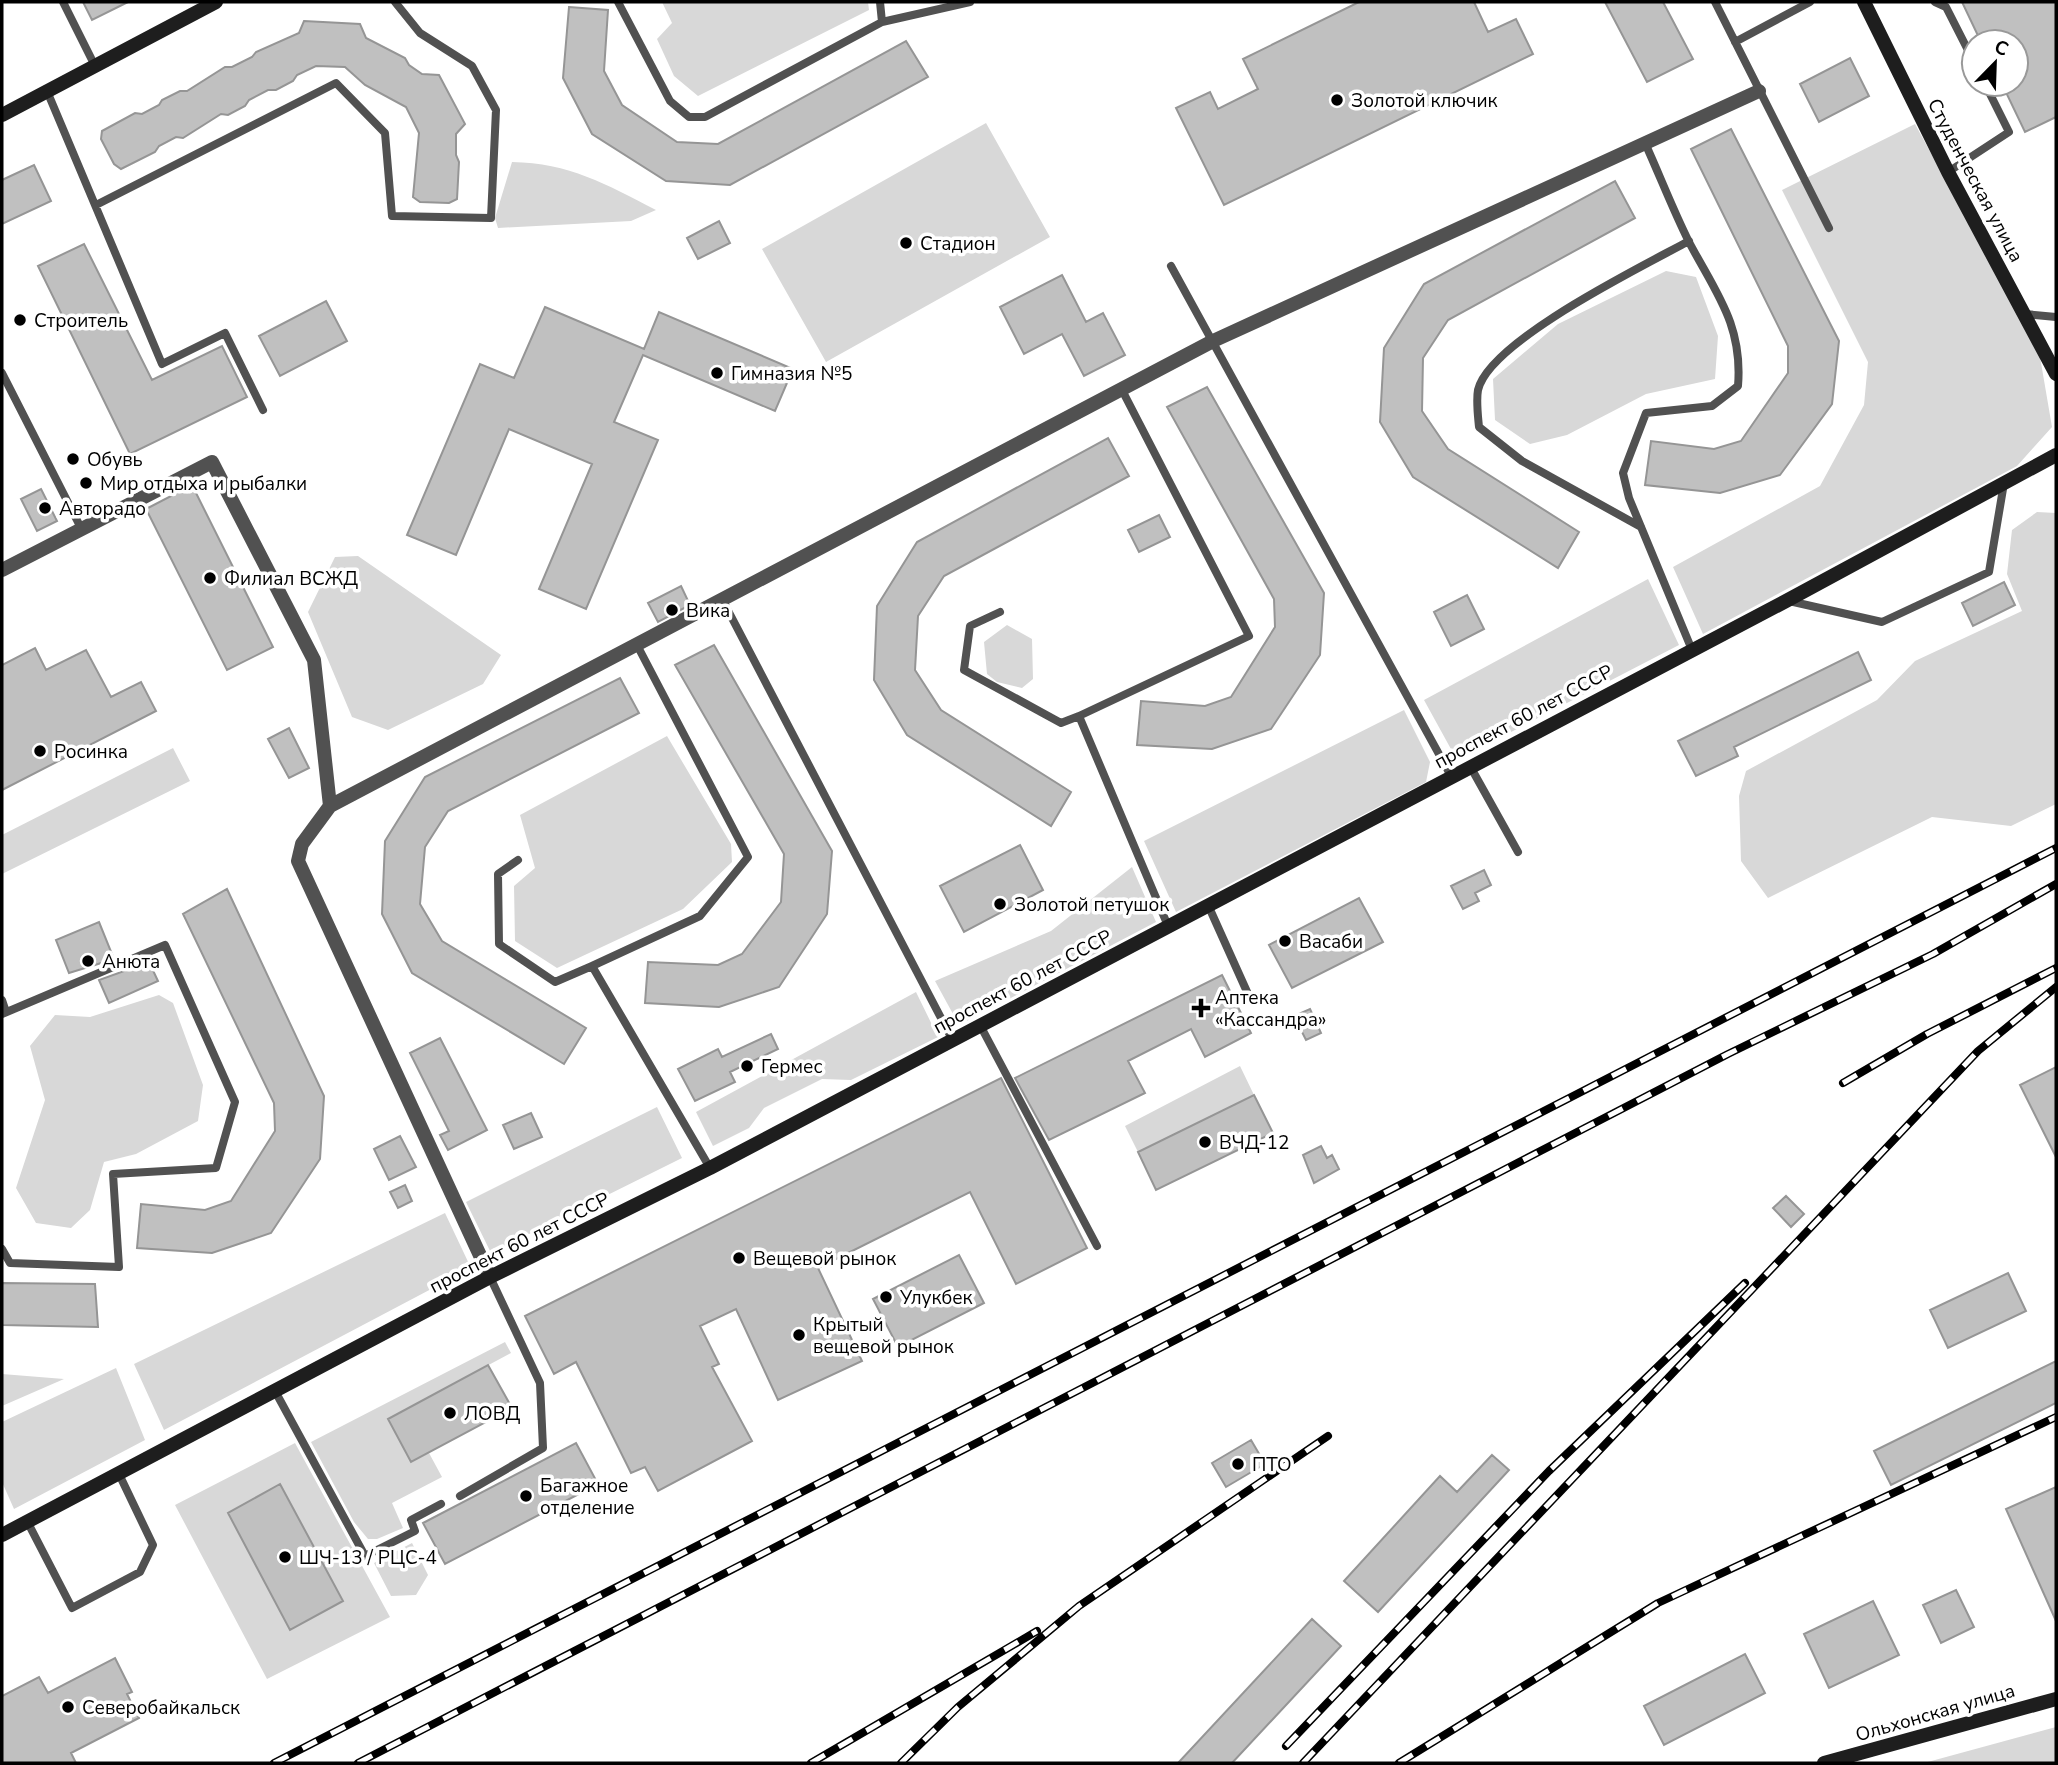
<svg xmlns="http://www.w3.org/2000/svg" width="2058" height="1765" viewBox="0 0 2058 1765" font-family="'Nunito Sans',sans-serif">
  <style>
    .green { fill: #d8d8d8 }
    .building { fill: #c0c0c0; stroke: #959595; stroke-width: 2 }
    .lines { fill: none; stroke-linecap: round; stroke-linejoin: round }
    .lane { stroke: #515151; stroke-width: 8 }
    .street { stroke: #515151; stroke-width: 14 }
    .secondary { stroke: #1e1e1e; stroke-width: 14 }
    .rail-casing { stroke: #000; stroke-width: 8 }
    .rail { stroke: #fff; stroke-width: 5; stroke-dasharray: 16; stroke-linecap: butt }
    .poi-dot { fill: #000; stroke: #fff; stroke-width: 2.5 }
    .labels { text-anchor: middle; stroke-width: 7; stroke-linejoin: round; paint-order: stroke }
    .poi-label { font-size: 19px; fill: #000; stroke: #fff; text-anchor: start }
    .street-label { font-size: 19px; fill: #000; stroke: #fff }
  </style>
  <rect width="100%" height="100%" fill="#fff"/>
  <path class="green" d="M662 2H868L869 10 698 96 674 76 657 39 672 23Z
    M986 123 1050 237 826 362 762 249Z
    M1915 124 2039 351 2052 427 2017 466 1703 634 1673 567 1820 486 1864 405 1868 362 1782 190Z
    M512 162C569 163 606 184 656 210L631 221 498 228 495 218Z
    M1666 271 1696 277 1718 336 1715 379 1646 394 1567 435 1530 444 1495 420 1493 379 1558 324Z
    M2037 512 2056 513V804L2011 826 1932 817 1768 898 1741 861 1739 796 1746 771 1877 700 1915 661 2022 611 2007 574 2012 530Z
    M358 556 501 655 483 684 388 730 352 717 308 612 335 557Z
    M1648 579 1679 645 1457 760 1424 700Z
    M1007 625 1032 639 1033 679 1022 688 997 682 987 674 984 642Z
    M1404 710 1430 762 1426 782 1176 912 1144 841Z
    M667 736 731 844 732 862 683 909 557 968 515 941 514 886 535 868 520 815Z
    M173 748 190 781 2 874V835Z
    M1132 867 1156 922 959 1025 935 981 1051 931Z
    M916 992 938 1037 851 1080 822 1079 764 1108 749 1128 713 1146 696 1112Z
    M159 995 173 1003 203 1085 198 1121 136 1154 104 1162 90 1210 71 1228 36 1223 16 1188 45 1100 30 1046 55 1015 90 1017Z
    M1240 1066 1254 1095 1138 1152 1125 1126Z
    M657 1107 682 1158 491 1253 466 1202Z
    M445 1213 471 1268 164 1430 134 1364Z
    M505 1342 511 1353 388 1419 411 1462 429 1453 442 1477 392 1503 403 1528 377 1539H368L354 1522 311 1442Z
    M116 1368 145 1440 14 1509 2 1482V1422Z
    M2 1374 64 1379 2 1406Z
    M295 1443 390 1617 267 1679 175 1505Z
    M412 1543 428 1575 416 1595 391 1596 374 1563Z
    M2056 1727V1763H1924Z"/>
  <path class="building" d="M83 2H128L92 20Z
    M1359 2H1474L1488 32 1516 19 1533 54 1224 205 1176 108 1210 92 1218 109 1258 89 1243 59Z
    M1605 2H1663L1693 59 1647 82Z
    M1962 2H2056V117L2025 132 2002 84H2016V42H1981Z
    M569 7 608 10 604 71 622 105 677 142 718 144 906 41 928 77 730 185 666 181 592 134 563 78Z
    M304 21 360 24 366 38 405 58 409 65 422 74 439 75 465 124 456 134V155L459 162 457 199 449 203 420 202 413 197 419 133 406 107 365 85 345 67 316 66 297 75 293 81 276 90H268L249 100 245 106 228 115 221 114 183 138 176 137 159 146 155 152 121 169 114 164 101 139 102 131 135 113 142 114 159 105 162 100 180 91H187L225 67H232L252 57 256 52 299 33Z
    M1850 58 1869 96 1819 122 1800 84Z
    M1731 129 1839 341 1832 404 1780 475 1720 493 1645 485 1651 441 1714 449 1741 441 1788 373V346L1691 149Z
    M34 165 51 201 2 224V180Z
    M1615 181 1635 218 1448 320 1423 358 1422 411 1448 449 1579 532 1558 568 1413 477 1380 422 1384 348 1424 284Z
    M719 221 730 243 698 259 687 238Z
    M84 244 152 380 222 346 247 397 130 454 38 266Z
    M1062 275 1086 322 1103 313 1125 355 1084 376 1062 334 1024 354 1000 307Z
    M326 301 347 341 280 376 259 336Z
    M545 307 644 349 659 312 793 369 775 411 643 355 614 422 658 440 586 609 539 589 592 464 509 429 456 555 407 535 480 364 514 378Z
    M1207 387 1324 593 1320 655 1271 729 1212 749 1137 745 1141 701 1205 706 1231 697 1275 627 1274 599 1167 407Z
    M1108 438 1129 476 944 576 918 616 915 670 941 710 1071 792 1051 826 907 735 874 680 877 606 917 542Z
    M192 485 273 647 227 670 146 509Z
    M41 489 57 521 37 531 21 499Z
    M1159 515 1170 537 1139 552 1128 530Z
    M2004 582 2015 605 1973 626 1962 603Z
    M681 586 690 605 658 622 648 603Z
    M1467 595 1484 629 1451 646 1434 612Z
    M714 645 832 851 827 914 779 987 719 1007 645 1003 648 962 718 965 742 954 781 902 784 854 675 665Z
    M35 648 46 670 86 650 111 697 141 682 156 711 2 790V665Z
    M1858 652 1871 680 1734 747 1738 756 1696 776 1678 741Z
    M620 678 639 713 448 811 425 847 420 904 442 941 586 1028 564 1064 412 973 382 914 385 841 425 777Z
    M289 728 309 768 289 778 268 739Z
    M1020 845 1043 890 964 932 940 886Z
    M1484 870 1491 885 1475 893 1479 901 1463 909 1451 886Z
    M227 889 324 1096 320 1159 271 1233 212 1253 137 1248 141 1204 205 1210 231 1201 275 1131 274 1103 183 914Z
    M1359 898 1383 942 1292 988 1269 945Z
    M99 922 114 959 69 973 56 940Z
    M149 962 158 981 109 1003 99 980Z
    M1222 975 1251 1033 1205 1057 1191 1029 1128 1061 1145 1093 1049 1140 1015 1078Z
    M1310 1009 1321 1033 1306 1040 1294 1016Z
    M771 1034 778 1049 730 1072 735 1082 695 1101 678 1069 718 1049 722 1057Z
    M440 1038 487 1130 448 1150 440 1135 449 1131 410 1053Z
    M2056 1067V1157L2020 1085Z
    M1001 1078 1087 1248 1016 1284 970 1192 818 1268 862 1361 778 1400 736 1309 700 1326 719 1364 712 1367 752 1441 658 1491 645 1467 631 1473 576 1362 554 1374 525 1316Z
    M1254 1095 1273 1133 1156 1190 1138 1152Z
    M531 1113 542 1137 514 1149 503 1125Z
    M400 1136 416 1167 389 1180 374 1149Z
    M1321 1146 1327 1158 1332 1155 1339 1169 1314 1183 1303 1155Z
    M405 1185 412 1201 398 1208 390 1192Z
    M1786 1196 1804 1214 1791 1227 1773 1208Z
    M959 1255 984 1303 898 1347 873 1299Z
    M2008 1273 2026 1311 1948 1348 1930 1310Z
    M2 1283 95 1284 98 1327 2 1325Z
    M2056 1361V1403L1891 1485 1874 1451Z
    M488 1365 512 1408 411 1462 388 1419Z
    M1251 1440 1265 1464 1226 1487 1212 1463Z
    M576 1443 598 1484 445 1564 423 1523Z
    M1492 1455 1509 1470 1378 1612 1344 1581 1440 1476 1457 1492Z
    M280 1484 343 1601 290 1630 228 1513Z
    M2056 1487V1621L2006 1509Z
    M1956 1590 1974 1627 1941 1643 1923 1605Z
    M1873 1601 1899 1655 1829 1688 1804 1634Z
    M1312 1619 1341 1646 1232 1763H1178Z
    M1745 1654 1765 1693 1664 1745 1644 1706Z
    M115 1658 132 1692 127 1694 139 1718 71 1753 76 1763H2V1696L39 1677 48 1693Z"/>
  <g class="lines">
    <path class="lane" d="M63 2 95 66
      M618 2 670 101 689 117H705L882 22 970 2
      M880 2 882 22
      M1715 2 1829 228
      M1935 2 1946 7 1974 62
      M1735 42 1810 2
      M47 91 162 364 225 333 263 410
      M1645 143C1660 176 1673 210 1689 242 1716 293 1743 325 1738 386L1712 406 1646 413 1623 473 1629 498 1692 650
      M1948 172 2009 132 1985 84
      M96 205 336 83 385 133 392 216 491 218 496 110 472 66 420 33 395 2
      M1171 266 1451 776
      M2025 314 2056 317
      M2 373 82 530
      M1122 390 1249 636 1079 716 1168 926
      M1641 527 1522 461 1479 427C1478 416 1476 401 1478 390 1489 341 1643 266 1689 241
      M722 599 952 1039
      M1789 601 1882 622 1989 572 2004 483
      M1000 612 970 626 964 670 1061 723 1079 716
      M637 645 748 857 700 916 592 966 710 1168
      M1470 766 1518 852
      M518 860 498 874 499 944 555 982 592 966
      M1208 905 1248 994
      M2 1000 6 1012
      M2 1014 165 945 235 1102 216 1168 113 1174 119 1267 10 1263 2 1249
      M980 1025 1097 1246
      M275 1391 365 1556 415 1531 411 1520 441 1504
      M460 1496 543 1448 540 1383 490 1277
      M27 1521 72 1608 140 1572 153 1545 119 1474"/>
    <path class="street" d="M2 570 212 462 314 660 330 806
      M490 1277 298 861 302 844 330 806 1213 341 1759 91"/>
    <path class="secondary" d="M1864 2 1948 172 2056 374
      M2 115 216 2
      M2 1535 490 1277 710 1168 1786 601 2056 455
      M1824 1763 2056 1699"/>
    <g class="rail-casing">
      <path id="rail" d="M1843 1083 1927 1034 2056 968
        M1286 1746 1549 1471 1745 1283
        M274 1763 2056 848
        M358 1763 1728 1054 1933 954 2056 884
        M811 1763 1037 1631
        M901 1763 958 1707 1079 1606 1328 1436
        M1303 1763 1978 1051 2056 987
        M1399 1763 1658 1603 2056 1417"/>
    </g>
    <use href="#rail" class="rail"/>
  </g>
  <g class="poi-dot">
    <circle cx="1337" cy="100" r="7"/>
    <circle cx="906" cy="243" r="7"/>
    <circle cx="20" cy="320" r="7"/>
    <circle cx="717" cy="373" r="7"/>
    <circle cx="73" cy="459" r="7"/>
    <circle cx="86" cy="483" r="7"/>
    <circle cx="45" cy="508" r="7"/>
    <circle cx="210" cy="578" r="7"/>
    <circle cx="672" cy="610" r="7"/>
    <circle cx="40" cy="751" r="7"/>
    <circle cx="1000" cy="904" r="7"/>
    <circle cx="1285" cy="941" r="7"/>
    <circle cx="88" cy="961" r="7"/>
    <path d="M1197.5 997.5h7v7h7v7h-7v7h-7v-7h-7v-7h7z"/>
    <circle cx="747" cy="1066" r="7"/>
    <circle cx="1205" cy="1142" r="7"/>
    <circle cx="739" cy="1258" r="7"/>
    <circle cx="886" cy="1297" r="7"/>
    <circle cx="799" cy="1335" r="7"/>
    <circle cx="450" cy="1413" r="7"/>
    <circle cx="1238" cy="1464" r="7"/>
    <circle cx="526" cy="1496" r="7"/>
    <circle cx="285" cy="1557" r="7"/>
    <circle cx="68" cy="1707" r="7"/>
  </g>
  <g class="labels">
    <g class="poi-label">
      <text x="1351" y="107">Золотой ключик</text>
      <text x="920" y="250">Стадион</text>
      <text x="34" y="327">Строитель</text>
      <text x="731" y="380">Гимназия №5</text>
      <text x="87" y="466">Обувь</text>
      <text x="100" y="490">Мир отдыха и рыбалки</text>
      <text x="59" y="515">Авторадо</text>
      <text x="224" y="585">Филиал ВСЖД</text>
      <text x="686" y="617">Вика</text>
      <text x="54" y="758">Росинка</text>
      <text x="1014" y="911">Золотой петушок</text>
      <text x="1299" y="948">Васаби</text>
      <text x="102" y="968">Анюта</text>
      <text x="1215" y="1004">Аптека<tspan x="1215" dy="22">«Кассандра»</tspan></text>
      <text x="761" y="1073">Гермес</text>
      <text x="1219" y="1149">ВЧД-12</text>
      <text x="753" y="1265">Вещевой рынок</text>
      <text x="900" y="1304">Улукбек</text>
      <text x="813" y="1331">Крытый<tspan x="813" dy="22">вещевой рынок</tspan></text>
      <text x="464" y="1420">ЛОВД</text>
      <text x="1252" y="1471">ПТО</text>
      <text x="540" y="1492">Багажное<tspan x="540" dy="22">отделение</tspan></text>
      <text x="299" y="1564">ШЧ-13 / РЦС-4</text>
      <text x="82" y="1714">Северобайкальск</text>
    </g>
    <g class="street-label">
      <text transform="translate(1976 180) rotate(62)" y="7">Студенческая улица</text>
      <text transform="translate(1523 716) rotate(-28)" y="7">проспект 60 лет СССР</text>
      <text transform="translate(1022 981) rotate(-28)" y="7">проспект 60 лет СССР</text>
      <text transform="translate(519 1242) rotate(-27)" y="7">проспект 60 лет СССР</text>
      <text transform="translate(1935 1712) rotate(-16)" y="7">Ольхонская улица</text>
    </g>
  </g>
  <rect width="2058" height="1765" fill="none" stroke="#000000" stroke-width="7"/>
  <g transform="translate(1995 63) rotate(23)"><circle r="33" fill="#ffffff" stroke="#999999" stroke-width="2"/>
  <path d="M0-5L12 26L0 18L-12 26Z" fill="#000000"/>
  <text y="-10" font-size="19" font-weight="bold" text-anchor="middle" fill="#000000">С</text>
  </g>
</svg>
